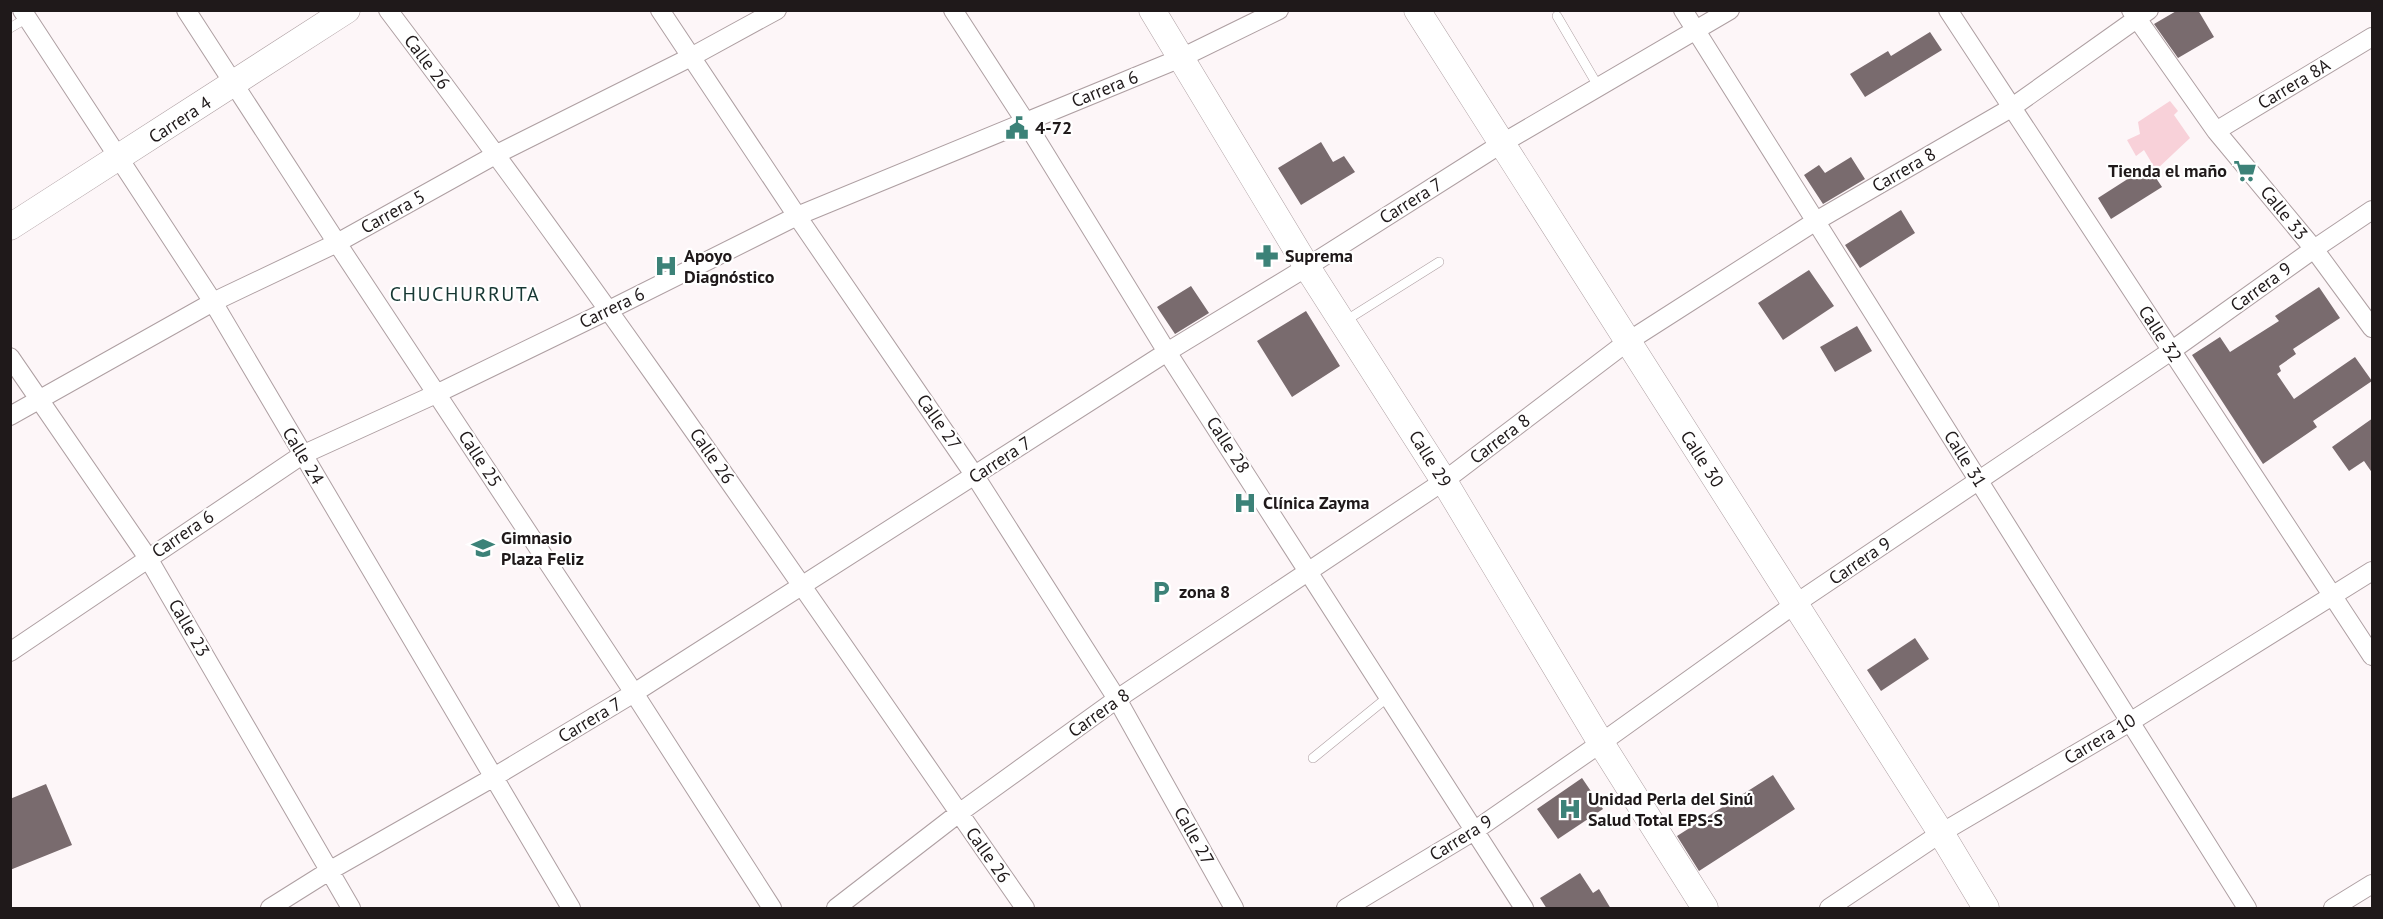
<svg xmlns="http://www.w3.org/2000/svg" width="2383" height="919" viewBox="0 0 2383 919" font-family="'PT Sans',sans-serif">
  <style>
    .green { fill: #f8d1d9 }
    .building { fill: #796b6e }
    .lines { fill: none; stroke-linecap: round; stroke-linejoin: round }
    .lane-casing { stroke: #ae9fa2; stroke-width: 10 }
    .street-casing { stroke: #ae9fa2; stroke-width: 20 }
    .secondary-casing { stroke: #ae9fa2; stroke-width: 27 }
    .lane { stroke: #fff; stroke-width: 9 }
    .street { stroke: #fff; stroke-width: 18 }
    .secondary { stroke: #fff; stroke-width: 26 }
    .labels { text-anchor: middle; stroke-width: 4.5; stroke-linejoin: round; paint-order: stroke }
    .street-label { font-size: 18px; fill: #1f191a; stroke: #fff }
    .poi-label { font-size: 18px; font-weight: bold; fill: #1f191a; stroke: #fff; text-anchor: start }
    .neighbourhood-label { font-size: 20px; letter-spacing: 1.5px; fill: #163733; stroke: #fff }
  </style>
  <rect width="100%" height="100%" fill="#fdf6f8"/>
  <path class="green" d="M2170 101 2178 111 2174 115 2190 138 2156 170 2144 150 2136 156 2127 140 2140 134 2138 122Z"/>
  <path class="building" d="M2178 10H2198L2214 37 2178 58 2154 24Z
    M1930 32 1942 50 1865 97 1850 74 1888 51 1891 56Z
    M1321 142 1333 162 1344 156 1355 172 1301 205 1278 168Z
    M1851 157 1865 179 1823 204 1804 175 1819 165 1825 173Z
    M2148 166 2162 187 2111 219 2098 198Z
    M1901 210 1915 233 1860 268 1845 245Z
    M1809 270 1834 306 1783 340 1758 303Z
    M1191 286 1209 313 1175 334 1157 307Z
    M2319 287 2340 318 2293 349 2296 354 2279 366 2281 371 2277 374 2294 399 2355 357 2372 381 2313 421 2317 427 2263 464 2192 355 2220 337 2230 352 2279 321 2275 316Z
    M1306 311 1340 366 1292 397 1257 341Z
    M1857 326 1872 351 1835 372 1820 347Z
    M2373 418V474L2364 461 2349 471 2332 447Z
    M1915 638 1929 659 1881 691 1867 670Z
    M1773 775 1795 809 1699 871 1677 836Z
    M1582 778 1603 809 1558 839 1537 809Z
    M46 784 72 845 10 870V799Z
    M1580 873 1593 893 1599 889 1611 909H1547L1540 898Z"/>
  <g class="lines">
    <g class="lane-casing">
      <path id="lane" d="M1557 16 1598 86
        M10 28 27 18
        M1345 321 1439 262
        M1313 758 1388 697"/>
    </g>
    <g class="street-casing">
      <path id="street" d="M22 10 213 302 571 908
        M186 10 337 243 634 693 772 908
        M388 10C610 303 816 607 1025 908
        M660 10 797 216 975 476 1117 699 1234 908
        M953 10 1025 121 1167 352 1524 908
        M1683 10 2247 908
        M1948 10 2372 656
        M2131 10 2216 131 2314 249 2372 328
        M2216 131 2372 37
        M10 357 148 558 351 908
        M10 416 213 302 337 243 497 154 691 57 777 10
        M10 652 302 455 436 394 609 310 797 216 1181 58 1279 10
        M270 908 329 871 494 777 634 693 1167 352 1307 267 1501 144 1730 10
        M836 908 959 813 1117 699 1444 481 1627 342 1816 221 2011 108 2149 10
        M1346 908 1474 831 1601 743 1795 604 2171 351 2314 249 2372 210
        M1829 908 1941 833 2130 722 2372 571
        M2333 908 2372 884"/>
    </g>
    <g class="secondary-casing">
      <path id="secondary" d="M1152 10 1307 267 1444 481 1601 743 1705 908
        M1417 10 1941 833 1986 908
        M10 227 347 10"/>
    </g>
    <use href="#lane" class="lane"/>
    <use href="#street" class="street"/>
    <use href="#secondary" class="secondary"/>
  </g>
  <defs>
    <g id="civic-bare" transform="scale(1.8)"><path d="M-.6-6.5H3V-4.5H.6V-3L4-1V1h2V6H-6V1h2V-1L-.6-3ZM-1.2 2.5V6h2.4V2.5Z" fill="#3c8278" stroke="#fff" stroke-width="2.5" paint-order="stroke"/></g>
    <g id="supermarket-bare" transform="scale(1.8)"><path d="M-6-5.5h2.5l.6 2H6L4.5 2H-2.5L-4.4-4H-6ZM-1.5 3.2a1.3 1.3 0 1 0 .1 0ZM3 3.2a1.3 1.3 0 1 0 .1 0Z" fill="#3c8278" stroke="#fff" stroke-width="2.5" paint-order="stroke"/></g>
    <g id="pharmacy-bare" transform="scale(1.8)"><path d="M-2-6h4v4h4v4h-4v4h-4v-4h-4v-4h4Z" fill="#3c8278" stroke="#fff" stroke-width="2.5" paint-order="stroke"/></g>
    <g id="hospital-bare" transform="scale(1.8)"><path d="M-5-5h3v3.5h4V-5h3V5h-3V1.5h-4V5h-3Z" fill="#3c8278" stroke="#fff" stroke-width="2.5" paint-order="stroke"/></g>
    <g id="school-bare" transform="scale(1.8)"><path d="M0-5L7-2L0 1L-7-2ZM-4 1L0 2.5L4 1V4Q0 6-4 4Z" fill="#3c8278" stroke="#fff" stroke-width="2.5" paint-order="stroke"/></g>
    <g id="parking-bare" transform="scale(1.8)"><path d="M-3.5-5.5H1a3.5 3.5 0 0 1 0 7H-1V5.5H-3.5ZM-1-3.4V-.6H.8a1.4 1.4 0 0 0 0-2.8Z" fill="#3c8278" stroke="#fff" stroke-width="2.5" paint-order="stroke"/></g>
  </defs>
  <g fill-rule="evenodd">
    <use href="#civic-bare" x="1017" y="128"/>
    <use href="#supermarket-bare" x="2245" y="171"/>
    <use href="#pharmacy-bare" x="1267" y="256"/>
    <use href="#hospital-bare" x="666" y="266"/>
    <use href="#hospital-bare" x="1245" y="503"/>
    <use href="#school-bare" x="483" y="548"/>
    <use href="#parking-bare" x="1161" y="592"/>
    <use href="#hospital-bare" x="1570" y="809"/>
  </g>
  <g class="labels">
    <g class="street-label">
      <text transform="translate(427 62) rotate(53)" y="6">Calle 26</text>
      <text transform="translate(2294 84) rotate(-31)" y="6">Carrera 8A</text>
      <text transform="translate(1105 89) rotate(-22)" y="6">Carrera 6</text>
      <text transform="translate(180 120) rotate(-33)" y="6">Carrera 4</text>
      <text transform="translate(1904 170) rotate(-30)" y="6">Carrera 8</text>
      <text transform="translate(1411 201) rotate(-32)" y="6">Carrera 7</text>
      <text transform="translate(393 212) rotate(-29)" y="6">Carrera 5</text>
      <text transform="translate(2284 213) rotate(51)" y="6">Calle 33</text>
      <text transform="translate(2261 287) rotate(-36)" y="6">Carrera 9</text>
      <text transform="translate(612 308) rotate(-26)" y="6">Carrera 6</text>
      <text transform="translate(2160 334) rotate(57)" y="6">Calle 32</text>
      <text transform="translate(939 422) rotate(55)" y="6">Calle 27</text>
      <text transform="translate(1500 439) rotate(-37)" y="6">Carrera 8</text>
      <text transform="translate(1228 445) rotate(57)" y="6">Calle 28</text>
      <text transform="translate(303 456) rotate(59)" y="6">Calle 24</text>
      <text transform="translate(712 456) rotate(55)" y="6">Calle 26</text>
      <text transform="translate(480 459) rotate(57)" y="6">Calle 25</text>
      <text transform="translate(1430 459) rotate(58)" y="6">Calle 29</text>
      <text transform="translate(1702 459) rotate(57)" y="6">Calle 30</text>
      <text transform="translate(1965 459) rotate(58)" y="6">Calle 31</text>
      <text transform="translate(1000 460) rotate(-33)" y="6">Carrera 7</text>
      <text transform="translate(183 534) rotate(-34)" y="6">Carrera 6</text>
      <text transform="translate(1860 561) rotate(-34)" y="6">Carrera 9</text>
      <text transform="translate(189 628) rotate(60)" y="6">Calle 23</text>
      <text transform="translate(1099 713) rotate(-35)" y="6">Carrera 8</text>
      <text transform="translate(590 720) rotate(-31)" y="6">Carrera 7</text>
      <text transform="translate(2100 739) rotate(-31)" y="6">Carrera 10</text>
      <text transform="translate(1194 836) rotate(61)" y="6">Calle 27</text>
      <text transform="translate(1461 838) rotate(-32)" y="6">Carrera 9</text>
      <text transform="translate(988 855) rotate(55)" y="6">Calle 26</text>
    </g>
    <g class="poi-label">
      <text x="1035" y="134">4-72</text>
      <text x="2227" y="177" text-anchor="end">Tienda el maño</text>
      <text x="684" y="262">Apoyo<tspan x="684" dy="21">Diagnóstico</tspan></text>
      <text x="1285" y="262">Suprema</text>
      <text x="1263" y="509">Clínica Zayma</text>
      <text x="501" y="544">Gimnasio<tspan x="501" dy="21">Plaza Feliz</tspan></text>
      <text x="1179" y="598">zona 8</text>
      <text x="1588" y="805">Unidad Perla del Sinú<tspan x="1588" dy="21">Salud Total EPS-S</tspan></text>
    </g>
    <g class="neighbourhood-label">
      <text x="465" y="301">CHUCHURRUTA</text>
    </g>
  </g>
  <rect width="2383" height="919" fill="none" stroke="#1f191a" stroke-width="24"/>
</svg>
